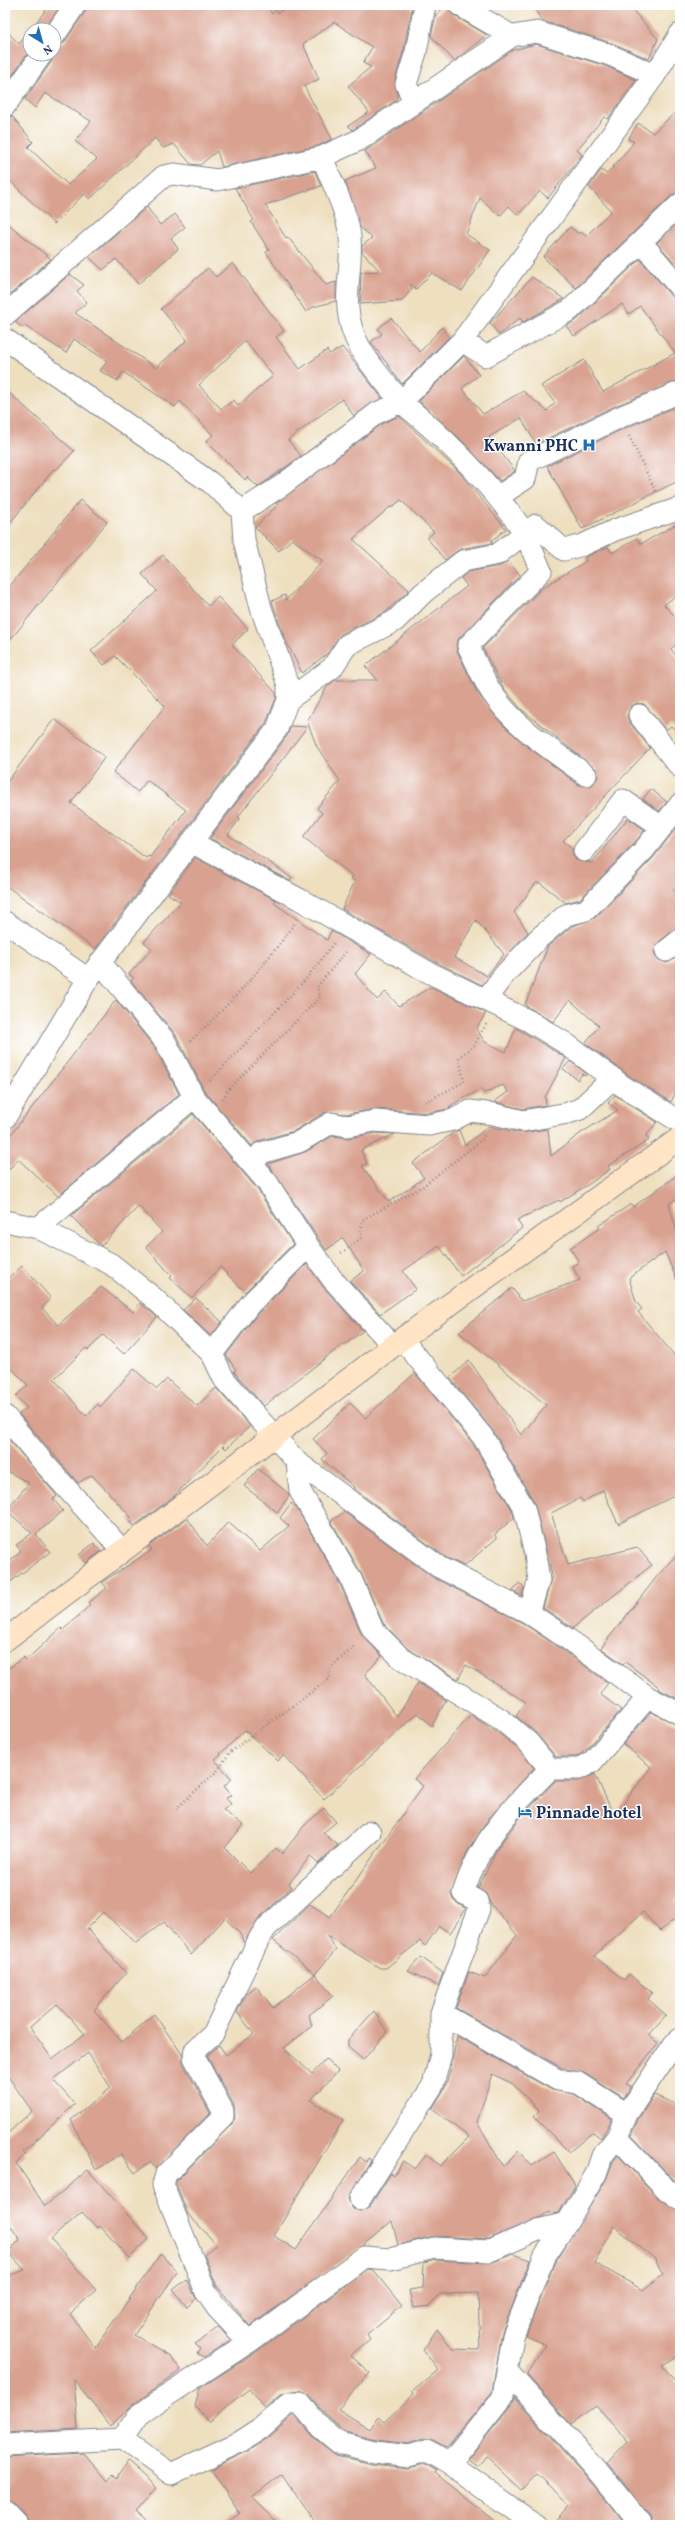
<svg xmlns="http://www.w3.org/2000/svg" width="685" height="2530" viewBox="0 0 685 2530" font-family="Vollkorn,serif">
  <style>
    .building { fill: #d9a18f; fill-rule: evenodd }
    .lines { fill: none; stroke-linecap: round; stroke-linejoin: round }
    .street-casing { stroke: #84878e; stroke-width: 23 }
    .secondary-casing { stroke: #84878e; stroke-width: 24 }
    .path { stroke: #84878e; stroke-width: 2.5; stroke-dasharray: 1 3; stroke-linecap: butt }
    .street { stroke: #fff; stroke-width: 21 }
    .secondary { stroke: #ffe4c6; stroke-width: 22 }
    .labels { text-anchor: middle; stroke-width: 3; stroke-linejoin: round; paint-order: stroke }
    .poi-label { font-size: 16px; font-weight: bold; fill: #1b2f5e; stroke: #fff; text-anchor: end }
  </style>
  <rect width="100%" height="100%" fill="#fff"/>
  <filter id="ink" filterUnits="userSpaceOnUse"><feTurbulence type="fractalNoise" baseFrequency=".025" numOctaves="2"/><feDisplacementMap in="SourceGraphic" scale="8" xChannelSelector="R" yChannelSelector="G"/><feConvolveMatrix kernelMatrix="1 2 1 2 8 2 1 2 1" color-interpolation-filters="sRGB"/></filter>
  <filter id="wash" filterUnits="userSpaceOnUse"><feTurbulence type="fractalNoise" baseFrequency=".012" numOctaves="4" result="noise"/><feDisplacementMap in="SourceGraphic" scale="16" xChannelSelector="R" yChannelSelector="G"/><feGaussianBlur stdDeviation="0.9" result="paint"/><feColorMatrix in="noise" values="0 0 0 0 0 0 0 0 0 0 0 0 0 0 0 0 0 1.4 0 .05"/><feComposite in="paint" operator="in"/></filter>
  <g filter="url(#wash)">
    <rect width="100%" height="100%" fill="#eedfbf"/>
    <g id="blocks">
      <path class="building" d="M50 5H61L44 30H30Z
        M87 5H266L272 14 276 10 278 13 288 5H400L412 8 404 49 395 80 398 95 396 100 353 130 348 126 369 112 348 86 371 67 363 63 372 47 334 22 303 44 319 79 304 86 332 139 318 146 222 167 217 151 200 165 191 164 174 144 163 148 155 138 90 199 84 194 54 224 5 176V118L12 116 33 142 28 147 68 185 97 159 75 141 91 121 45 93 35 108 25 99 52 61 54 48 64 43 85 12Z
        M445 5 453 15 487 35 454 61 431 36 436 14H438Z
        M531 5H628L658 39 649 59 614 44 543 21Z
        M5 29 19 44 30 30V50L6 84Z
        M536 44 606 66 636 80 608 119 604 117 577 150 582 155 548 198 540 191 518 215 509 206 500 216 480 198 466 234 490 250 462 291 432 273 416 289 410 284 412 289 402 301 360 304 361 272 380 271 362 252V246L372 238 360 227 345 181 376 168 365 151 513 50Z
        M680 108V192L672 195 576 288 543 257 570 227 579 234 581 232 586 236 611 211 589 187 601 170 607 174 634 142 628 139 638 123 653 133Z
        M315 171 321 186 265 205 286 238 288 237 326 285 336 282V301L313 307 306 312 266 252 269 250 251 222 254 220 235 188Z
        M147 207 160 225 175 214 185 227 171 238 178 249 138 284 116 259 103 270 89 257Z
        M5 221 51 259 5 299Z
        M680 221V269L657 243Z
        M640 259 671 296 680 300V380L615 406 536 444 521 418 489 437 515 471 500 481 460 439 419 401 464 356 479 375 462 388 483 414 523 391 547 411 555 403 541 386 584 360 603 392 675 353 640 306 629 314 622 304 574 336 566 326 578 319Z
        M233 263 284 331 276 337 300 369 327 350 330 354 342 347 382 398 354 416 342 399 288 440 301 456 258 487 247 477 245 480 206 441 213 435 180 401 175 407 123 372 118 381 100 371 107 361 74 339 66 353 25 326 23 328 15 322 70 274 84 285 77 291 87 302 75 313 156 368 187 340 161 309 208 268 216 277ZM245 341 273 376 238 406 234 400 221 409 199 385Z
        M532 277 564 299 523 322 520 318 499 335 490 323Z
        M391 318 420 352 442 327 449 337 402 384 371 342 382 334 378 329Z
        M5 389 74 451 56 470 54 469 5 529Z
        M680 405V480L582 529 547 466 625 428Z
        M399 416 459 472 506 529 491 541 493 543 460 549 445 560 427 538 434 532 401 500 391 508 390 507 353 539 409 590 386 612 341 634 328 653 302 673 284 637 272 601 285 595 286 600 323 561 292 539 279 551 255 527 278 505 276 503 383 423Z
        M80 500 107 522 5 646V592Z
        M680 522V592L664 605 680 621V640L671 649 680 661V734L671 726 666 730 644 704 637 703 631 706 627 716 629 722 650 748 563 841 572 848 573 855 576 860 592 863 628 818 645 830 635 842 580 899 566 903 540 883H536L514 912 528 932 482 985 432 960 342 909 355 881 351 878 353 876 303 837 322 813 317 808 340 781 317 747 307 721 327 687 335 680H378L365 666 467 586 461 578 468 572 500 566 508 561 520 575 459 638 456 644 457 651 478 694 504 726 528 747 579 785 591 786 598 777 597 770 521 709 502 686 483 648 542 588 586 561 585 557 608 547 612 553 637 538 641 544ZM476 920 504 954 487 976 454 957Z
        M163 555 208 606 218 597 248 629 232 645 276 693V698L266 723 95 949 5 885V785L54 719 105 757 71 803 146 858 148 856 150 857 186 810 147 780 138 792 113 772 165 706 115 656 104 665 91 651 157 591 142 574Z
        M291 726 307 727 238 817 240 818 228 835 281 870 292 879 290 881 210 838 287 736Z
        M651 789 667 802 659 811 643 799Z
        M680 823V881L673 890 680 898V928L673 931 659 942 654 952 657 959 667 963 680 955V1083L671 1102 631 1077 585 1043 599 1026 570 1000 553 1022 525 1005 548 946 572 926 595 918 653 858Z
        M195 858 276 900 274 903 327 940 331 931 371 954 355 974 377 1000 386 992 399 1006 431 987 486 1013 476 1029 485 1042 506 1052 516 1028 558 1053 566 1058 545 1097 546 1105 523 1109 494 1102 508 1092 503 1085 484 1093 481 1089 450 1106 449 1109 428 1113 376 1109 347 1114 325 1112 294 1131 258 1141 252 1146 204 1090 176 1035 131 981 134 978 129 974 152 949 144 942 181 902 168 894Z
        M116 1000 155 1048 179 1094 58 1196 18 1159 5 1174V1142Z
        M570 1061 587 1074 585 1076 582 1074 578 1080 563 1069Z
        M615 1095 657 1122 646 1136 649 1140 608 1166 610 1169 592 1182 560 1202 559 1200 517 1220 522 1228 461 1276 439 1246 403 1271 416 1289 380 1314 350 1281 364 1271 343 1238 326 1250 268 1164 305 1152 333 1136 349 1138 376 1133 395 1134 361 1150 367 1164 362 1166 389 1202 424 1178 413 1163 454 1132 459 1130 465 1145 489 1126 520 1133 548 1129 551 1156 581 1133 618 1110 608 1103Z
        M193 1114 257 1189 293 1244 245 1292 220 1267 192 1298 170 1278 172 1276 146 1247 162 1232 139 1206 101 1246 71 1216Z
        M680 1173V1196L669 1204 680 1243V1287L665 1252 629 1278 636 1302 642 1309 638 1312 680 1362V1490L670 1498 618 1524 603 1490 583 1502 580 1498 551 1513 568 1565 637 1547 652 1565 573 1628 543 1608 552 1575 534 1502 493 1431 450 1378 469 1360 521 1435 546 1405 459 1332 512 1288 522 1301 580 1280 572 1266 579 1262 570 1248 600 1228 598 1226 631 1204 633 1207Z
        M307 1264 324 1288 363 1331 343 1346 342 1345 264 1406 234 1372 236 1370 226 1355 259 1312Z
        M22 1266 51 1298 42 1308 58 1325 101 1287 133 1312 140 1303 157 1317 124 1354 103 1335 88 1350 86 1348 54 1379 86 1416 98 1404 100 1407 134 1369 157 1389 167 1379 197 1406 216 1388 250 1426 226 1449 223 1446 173 1497 134 1526 129 1519 131 1517 92 1475 78 1483 19 1414 27 1408 16 1396 28 1385 5 1362V1281Z
        M196 1298 222 1322 211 1336 183 1310Z
        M415 1373 473 1444 513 1512 514 1518 494 1535 497 1538 464 1566 445 1557 353 1488 354 1487 322 1459 327 1453 313 1439 350 1403 365 1418Z
        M5 1435 57 1496 53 1499 63 1511 36 1534 50 1552 5 1586V1565L21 1551 16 1545 32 1533 6 1510 29 1483 5 1470Z
        M258 1469 288 1493 289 1496 277 1512 244 1486Z
        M291 1503 296 1507 340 1584 362 1635 382 1656 365 1674 397 1717 418 1683 446 1700 432 1726 418 1713 324 1799 283 1755 278 1761 245 1730 220 1754 221 1755 215 1760 232 1779 224 1786 231 1795 226 1798 231 1804 223 1810 243 1825 225 1848 250 1873 276 1848 282 1854 304 1826 324 1808 336 1822 323 1833 338 1845 318 1864 310 1856 289 1884 292 1887 258 1919 244 1943 240 1934 225 1918 191 1955 164 1922 136 1943 103 1912 87 1928 126 1973 94 2010 122 2042 154 2014 182 2054 183 2063 210 2113 156 2169 150 2162 135 2173 121 2154 96 2170 71 2120 111 2088 88 2053 53 2080 75 2104 23 2152 26 2154 16 2163 45 2206 88 2170 149 2239 129 2258 100 2226 97 2228 82 2212 51 2239 96 2290 70 2314 95 2348 161 2253 177 2272 134 2335 170 2356 181 2370 131 2406 111 2426 74 2380 78 2429 5 2433V2277L25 2270 8 2252 20 2240 5 2217V2132L7 2134 32 2111 5 2072V1671L24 1657 26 1660 61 1628 63 1630 90 1605 88 1603 107 1588 102 1582 152 1550 149 1546 187 1518 207 1546 228 1522 260 1551 289 1526 280 1518ZM57 2004 85 2034 52 2059 30 2027Z
        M344 1512 432 1577 523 1623 571 1656 608 1683 600 1694 621 1710 584 1752 576 1757H556L537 1734 516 1716 526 1702 466 1665 458 1679 408 1649 383 1623 361 1573 331 1521Z
        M94 1543 101 1551 86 1563 79 1555Z
        M680 1551V1700L659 1689 660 1688 625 1662 623 1664 601 1648 659 1574Z
        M519 1583 524 1587 522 1596 513 1591Z
        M651 1712 680 1726V1895L675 1902 680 1909V1915L660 1931 643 1912 594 1956 624 1980 629 1974 652 1993 648 1999 666 2015 648 2035 658 2043 626 2084 631 2086 624 2098 584 2073 562 2068 456 2008 469 1972 485 1978 517 1935 490 1903 486 1894 478 1888 498 1847 519 1819 555 1781H579L595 1774 614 1816 651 1767 623 1744Z
        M471 1715 501 1735 519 1750 534 1768 489 1818 467 1852 451 1894 453 1900 466 1909 450 1933 439 1926 425 1946 420 1941 386 1968H380L327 1936 336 1950 315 1974 333 1996 309 2015 312 2026 284 2048 312 2074 326 2059 338 2071 311 2100 343 2120 274 2236 296 2250 360 2157 366 2162 368 2158 371 2160 348 2199 353 2209 360 2211 370 2206 391 2173 394 2175 403 2161 415 2169 426 2155 440 2166 469 2137 432 2109 445 2088 451 2068 457 2036 552 2090 574 2094 612 2119 601 2138 593 2132 569 2152 534 2117 540 2111 513 2084 492 2074 477 2122 503 2166 518 2151 532 2166 554 2152 575 2185 559 2213 553 2214 549 2211 541 2217 488 2239 434 2236 398 2245 392 2221 362 2246 250 2326 217 2286 204 2255 216 2244 188 2214 176 2184 177 2180 231 2125 235 2118 234 2105 207 2056 219 2045 226 2055 254 2034 237 2012 246 1994 256 1986 273 2008 315 1974 273 1940 310 1904 330 1917 423 1786 414 1779Z
        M421 1957 443 1973 438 1986 408 1971Z
        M374 2011 387 2032 363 2060 348 2047V2040Z
        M654 2095 680 2106V2176L675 2181 631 2135 638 2120Z
        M618 2155 658 2198 680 2211V2355L662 2365 680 2387V2525H653L650 2517 607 2464 628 2442 596 2406 571 2424 527 2375 546 2345 526 2336 554 2264 606 2180 613 2162ZM614 2226 654 2258 663 2274 643 2290 595 2263Z
        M514 2254 530 2260 502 2332 492 2392 446 2448 431 2440 423 2439 408 2444 377 2440 345 2432 330 2419 309 2395 300 2391 281 2394 265 2408 249 2389 208 2422 195 2405 200 2388 256 2352 368 2269 373 2270 402 2306 367 2335 370 2340 351 2356 370 2373 338 2409 370 2429 378 2417 384 2422 414 2394 412 2392 438 2370 423 2350 437 2329 453 2349 480 2350 478 2293 440 2294 430 2306 413 2308 409 2290 423 2288 424 2263 435 2260 490 2263Z
        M187 2279 196 2299 187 2307 173 2290Z
        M219 2327 230 2340 204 2357 197 2354 200 2349 195 2344Z
        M515 2398 585 2475 626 2525H554L570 2504 537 2474 522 2490 486 2456 478 2466 468 2459 512 2405Z
        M294 2415 313 2437 336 2455 372 2464 408 2468 425 2464 437 2471 435 2473 501 2525H316L282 2474 252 2497 280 2525H223L240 2513 211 2469 246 2452 268 2438Z
        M84 2453 108 2481 113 2475 117 2479 128 2462 157 2488 136 2512 151 2525H29L26 2517 14 2504 5 2500V2457Z"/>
    </g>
  </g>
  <g filter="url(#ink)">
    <use href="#blocks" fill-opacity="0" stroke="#84878e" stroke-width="1"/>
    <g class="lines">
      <g class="street-casing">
        <path id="street" d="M459 5 512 36
          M54 36 75 5
          M414 103 406 84 416 52 425 5
          M5 106 42 54
          M322 157C332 183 347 210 350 237 353 270 341 298 353 332 362 358 384 380 401 402L462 341 486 356 570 310 680 204
          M642 243 680 288
          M5 315 164 176 174 174 217 180 322 157 359 140 512 36 537 32 610 55 655 75
          M5 339 211 483 242 511 244 540 261 608 288 685V700L277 729 88 979 5 1118
          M462 341 655 75 680 34
          M499 496 525 479 529 461 620 417 680 392
          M242 511 281 486 377 413 401 402C448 440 490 484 525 533L536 525 564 550 583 545 615 530 680 508
          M288 700 332 668 347 645 395 621 423 593 463 561 498 554 525 533 541 571 468 646C476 661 482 678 492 693 516 728 552 750 586 775
          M639 715 680 767
          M193 843 299 899 426 971 529 1021 565 1043 624 1087 680 1122
          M584 851 623 800 660 826
          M5 922 88 979
          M666 951 680 940
          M100 962 165 1041 194 1097 267 1182 308 1246 333 1280 393 1346
          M485 1000 504 975 539 938 566 915 586 910 644 850 680 804
          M253 1165 261 1153 299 1142 331 1123 347 1126 375 1121 429 1125 453 1120 470 1111 494 1114 523 1121 568 1113 580 1109 613 1078
          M5 1221 38 1228 111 1264 155 1299 212 1354 224 1379 297 1462 439 1567 529 1613 578 1646 648 1697 680 1714
          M38 1228 194 1097
          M402 1339 483 1437 524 1508 535 1554 539 1580 529 1613
          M212 1354 250 1304 308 1246
          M5 1416 43 1462 122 1550
          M297 1462 300 1491 351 1579 373 1630 401 1658 502 1720 528 1742 550 1769
          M441 2013 558 2080 578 2083 627 2114
          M617 2137 667 2190 680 2199
          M360 2199 433 2085 441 2054V2013L479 1909 477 1901 463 1893C480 1840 511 1808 550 1769H579L592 1762 648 1697
          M249 2342 217 2308 206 2292 163 2185 166 2174 223 2117V2111L194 2057 195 2050 213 2034 259 1939 266 1928 370 1832
          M507 2371 594 2467 641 2525
          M122 2439 171 2474 240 2442 260 2429 289 2403H300L321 2428 339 2443 375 2452 409 2456 426 2451C466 2471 499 2502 537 2525
          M5 2445 122 2439 138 2416 156 2403 249 2342 364 2257 390 2259 434 2248 490 2251 538 2230 567 2223
          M450 2463 503 2397 513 2336 544 2257 567 2223 596 2174 602 2156 617 2137 627 2114 674 2044 680 2039
          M5 2512 17 2525"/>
      </g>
      <g class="secondary-casing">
        <path id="secondary" d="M5 1640 402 1339 680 1138"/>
      </g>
      <path class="path" d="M629 436 656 492
        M190 1041C230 1005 264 966 295 923
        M210 1081 305 980 334 943
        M223 1099 227 1091 320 997 317 987 347 950
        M425 1102 464 1082 459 1057 474 1046 486 1024
        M341 1253 361 1238 362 1220 422 1187 484 1138V1135
        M176 1809 218 1770 230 1752 329 1679 330 1668 356 1645"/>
      <use href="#street" class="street"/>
      <use href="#secondary" class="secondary"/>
    </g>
  </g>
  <defs>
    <g id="hospital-bare" transform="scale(1.08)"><path d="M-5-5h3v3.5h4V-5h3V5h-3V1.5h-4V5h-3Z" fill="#1f6fb2" stroke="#fff" stroke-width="2.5" paint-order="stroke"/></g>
    <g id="hotel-bare" transform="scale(1.08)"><path d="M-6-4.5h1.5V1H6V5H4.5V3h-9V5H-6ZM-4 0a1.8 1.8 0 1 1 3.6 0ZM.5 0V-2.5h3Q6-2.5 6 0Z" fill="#1f6fb2" stroke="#fff" stroke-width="2.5" paint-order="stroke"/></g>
  </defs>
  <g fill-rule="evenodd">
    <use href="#hospital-bare" x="589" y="445"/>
    <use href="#hotel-bare" x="525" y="1812"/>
  </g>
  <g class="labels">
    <g class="poi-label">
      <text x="578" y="451">Kwanni PHC</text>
      <text x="536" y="1818" text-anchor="start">Pinnade hotel</text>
    </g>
  </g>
  <rect width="685" height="2530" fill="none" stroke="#fff" stroke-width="20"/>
  <g transform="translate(42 42) rotate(143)"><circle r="19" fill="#ffffff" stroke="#a4acbf"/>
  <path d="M0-3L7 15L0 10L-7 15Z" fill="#1f6fb2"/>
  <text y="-6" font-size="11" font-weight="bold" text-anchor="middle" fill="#1b2f5e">N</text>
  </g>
</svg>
